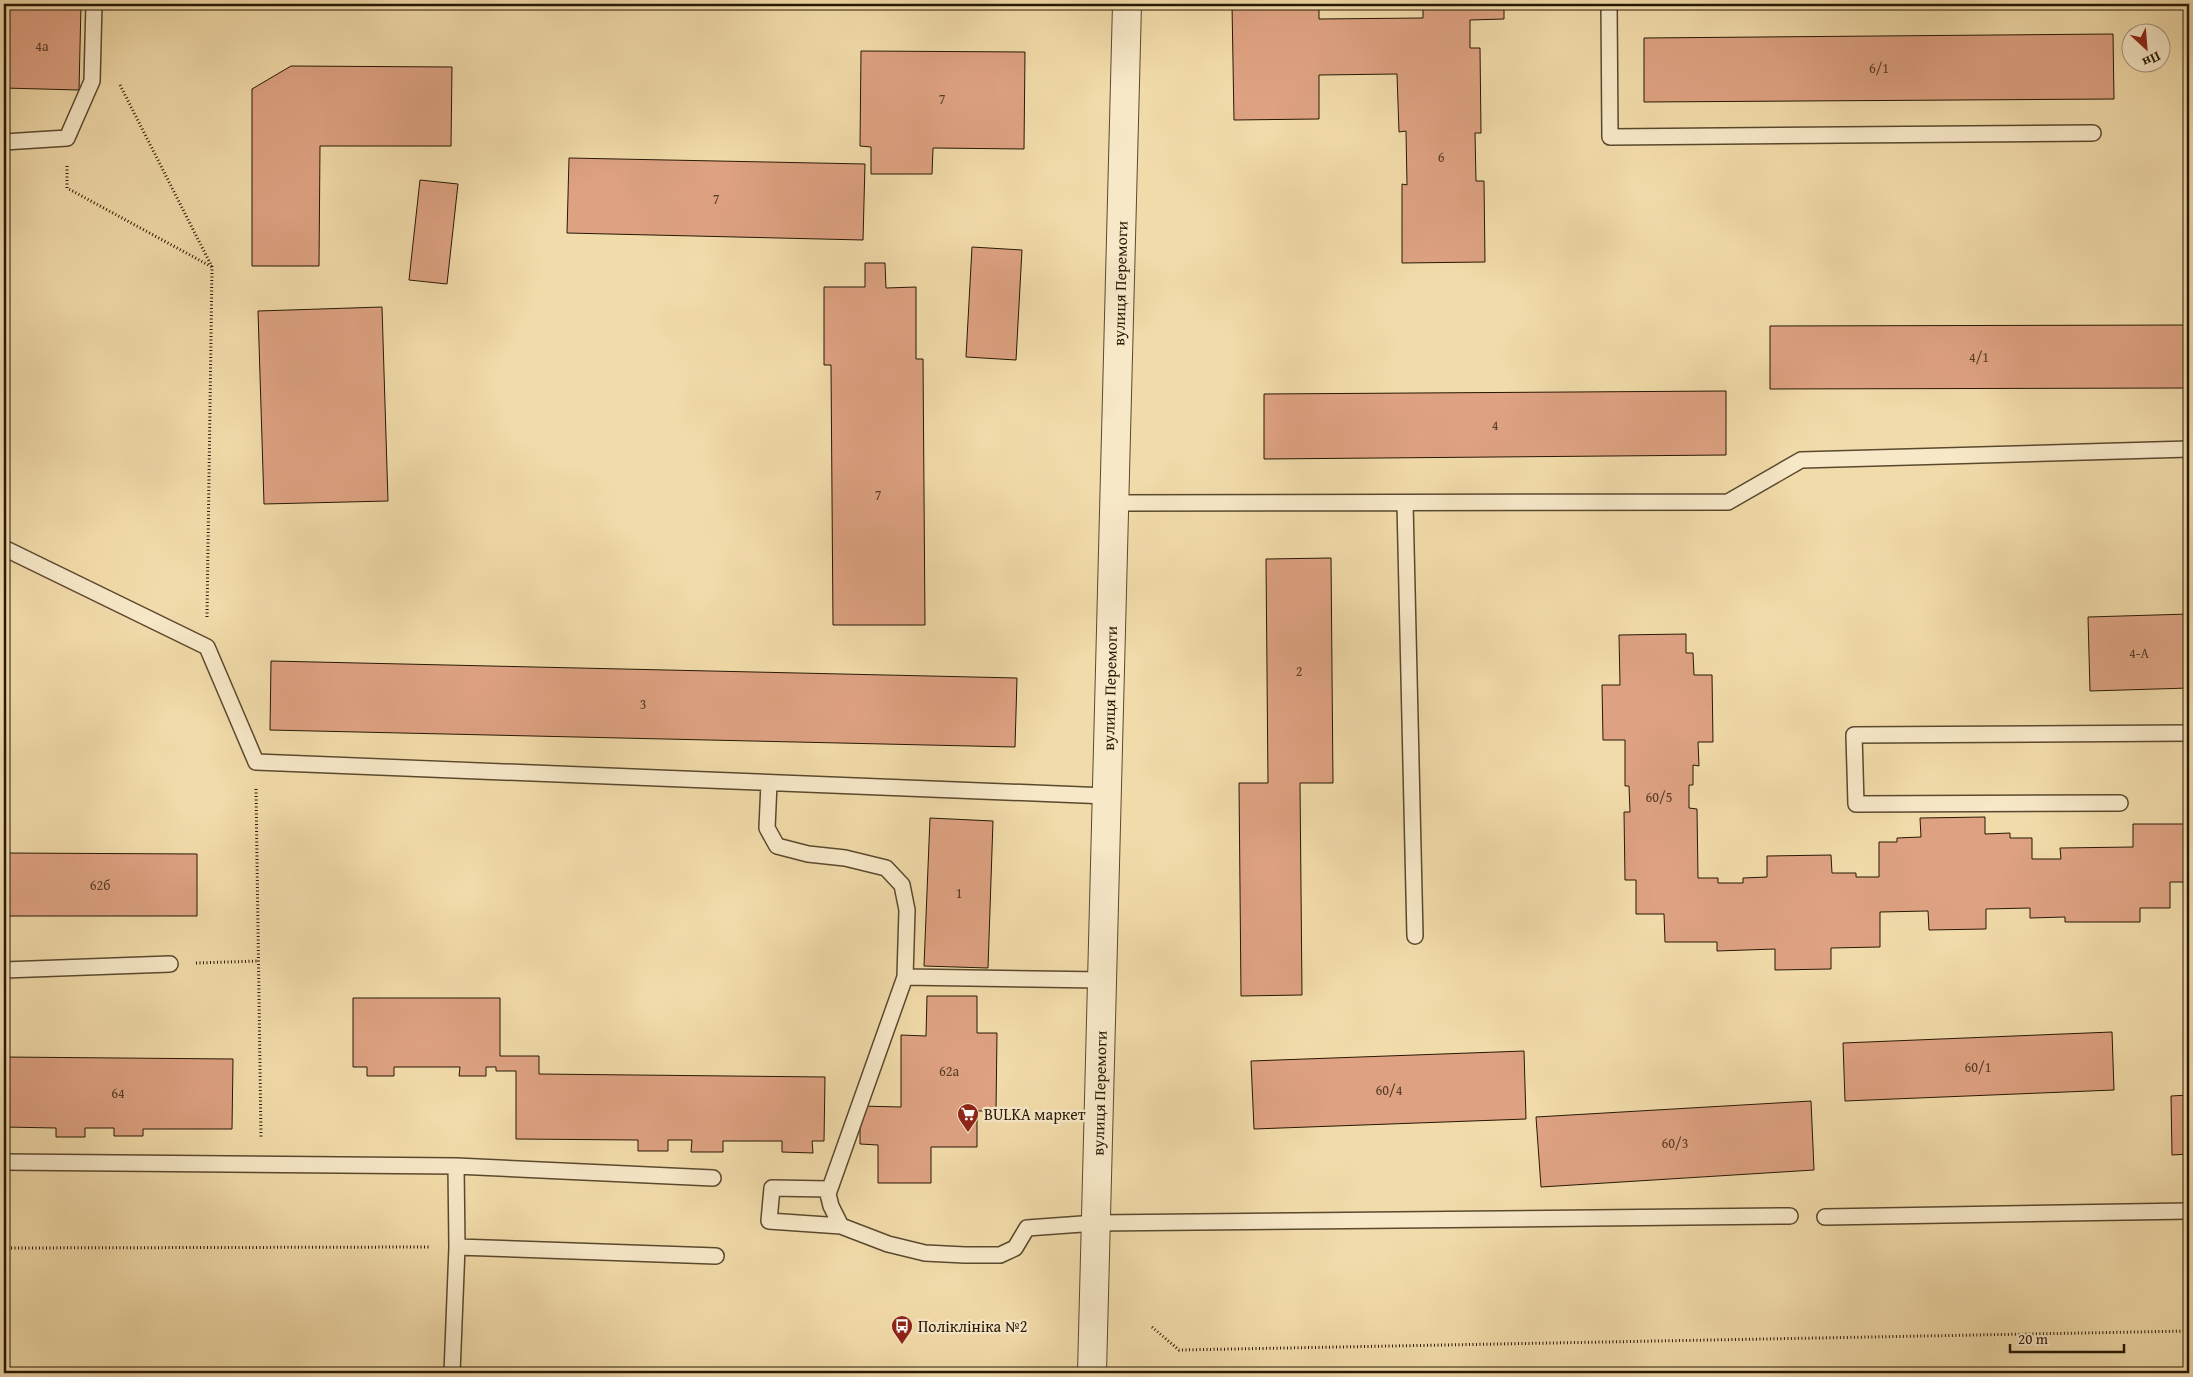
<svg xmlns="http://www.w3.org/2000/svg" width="2193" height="1377" viewBox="0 0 2193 1377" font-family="'Gentium Book Plus',serif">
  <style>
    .building { fill: #dea282; stroke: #271804 }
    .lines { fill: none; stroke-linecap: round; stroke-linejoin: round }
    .lane-casing { stroke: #5a492e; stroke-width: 18 }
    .street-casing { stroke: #5a492e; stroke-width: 30 }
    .path { stroke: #271804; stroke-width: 3; stroke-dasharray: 1 2.5; stroke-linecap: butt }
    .lane { stroke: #f7e8c8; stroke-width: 15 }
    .street { stroke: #f7e8c8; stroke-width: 28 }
    .labels { text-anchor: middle; stroke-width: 4.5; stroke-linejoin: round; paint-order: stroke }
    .number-label { font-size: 14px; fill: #553a24 }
    .street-label { font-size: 16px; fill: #271804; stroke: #f7e8c8 }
    .poi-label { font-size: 16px; fill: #271804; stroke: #f7e8c8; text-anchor: start }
  </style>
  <rect width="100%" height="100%" fill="#f2dbaa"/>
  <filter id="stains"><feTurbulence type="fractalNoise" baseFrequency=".004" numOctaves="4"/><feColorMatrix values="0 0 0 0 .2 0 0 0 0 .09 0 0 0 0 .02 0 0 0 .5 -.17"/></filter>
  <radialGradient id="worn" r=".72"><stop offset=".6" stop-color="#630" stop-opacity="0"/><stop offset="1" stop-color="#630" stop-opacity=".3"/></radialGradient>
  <path class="building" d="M4 4H81L79 90 4 88Z
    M1319 4V19L1423 18V4H1504V19L1470 20V48H1480L1481 133H1475L1476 181H1484L1485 262 1402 263V184L1407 185 1406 131 1399 132 1397 74 1319 75V119L1234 120 1232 5Z
    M2113 34 2114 99 1644 102V38Z
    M861 51 1025 52 1024 149 933 148 932 174H871V147L860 146Z
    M291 66 452 67 451 146H320L319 266H252V89Z
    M569 158 865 164 863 240 567 233Z
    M420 180 458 184 447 284 409 280Z
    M972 247 1022 250 1016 360 966 357Z
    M865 263H885L886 288 916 287V359H923L925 625H833L831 365H824V287H865Z
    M382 307 388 501 264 504 258 311Z
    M2189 325V388L1770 389V326Z
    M1726 391V455L1264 459V394Z
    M1331 558 1333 783H1300L1302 995 1241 996 1239 783H1268L1266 559Z
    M2189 614V688L2090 691 2088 617Z
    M1686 634V653H1693L1694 675H1712L1713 742H1698L1699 766 1693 765V785H1689V808L1697 809 1698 878H1718V883H1743V878L1767 877V856L1831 855 1832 873H1856V877H1879V842H1897V838L1921 837 1920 818 1985 817V834L2010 833V838H2032V859H2061L2060 848 2133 847V824H2189V882H2170V908H2140V922H2065V917L2030 918V908L1986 909V929L1929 930 1928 911 1880 912V947L1831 948V969L1775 970V949L1717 951V942H1665L1664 914H1636V880H1625L1624 812H1630L1629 786H1625V740H1603L1602 685H1620L1619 635Z
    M271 661 1017 678 1015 747 270 730Z
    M930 818 993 821 988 968 924 966Z
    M4 853 197 854V916H4Z
    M927 996H977V1033H997L996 1111H977V1147H931V1183H878V1145L860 1144V1106L901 1107V1035L926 1036Z
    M353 998H500V1056H539V1074L825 1077 824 1141H812L813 1153 782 1152V1141H723V1152H691L692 1140H668V1151H638V1140L516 1139V1071H496V1067H486V1076H459L460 1067H394V1076H367V1067H353Z
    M2112 1032 2114 1090 1845 1101 1843 1043Z
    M1524 1051 1526 1119 1254 1129 1251 1061Z
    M4 1057 233 1059 232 1129H143V1136H114V1128H85V1137H56V1128L4 1127Z
    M2189 1095V1154L2172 1155 2171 1096Z
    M1811 1101 1814 1170 1541 1187 1536 1117Z"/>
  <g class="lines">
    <g class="lane-casing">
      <path id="lane" d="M1609 4 1610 137 2093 133
        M4 142 67 138 92 81 94 4
        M1114 503 1728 502 1801 460 2189 449
        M1405 503 1415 936
        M8 550 207 647 256 762 1107 796
        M769 783 767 828 777 846 808 854 845 858 886 868 902 885 907 910 905 977 828 1194 831 1206 841 1226 888 1244 925 1253 965 1255H1000L1015 1248 1027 1228 1096 1223 1790 1216
        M2120 803 1856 804 1854 735 2189 733
        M4 970 170 964
        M905 977 1102 980
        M4 1162 456 1166 457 1247 452 1373
        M456 1166 713 1178
        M829 1189 772 1188 769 1221 841 1226
        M1825 1217 2189 1211
        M457 1247 716 1256"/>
    </g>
    <g class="street-casing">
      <g id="street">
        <path id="s1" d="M1092 1373 1127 4"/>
      </g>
    </g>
    <path class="path" d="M120 85 212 267 207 617
      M67 166V188L212 267
      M4 352H8V522
      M4 634 7 581
      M256 789 261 1137
      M196 963 259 961
      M4 1248 431 1247
      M1152 1327 1179 1350 2189 1331"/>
    <use href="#lane" class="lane"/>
    <use href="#street" class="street"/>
  </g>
  <defs>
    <g id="supermarket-pin" transform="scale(1.125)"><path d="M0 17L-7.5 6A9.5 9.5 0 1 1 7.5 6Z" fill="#8f2418" stroke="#f7e8c8"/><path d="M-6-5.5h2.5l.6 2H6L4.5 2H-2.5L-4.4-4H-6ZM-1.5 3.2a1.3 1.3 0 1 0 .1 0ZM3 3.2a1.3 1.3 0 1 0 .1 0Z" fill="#fff"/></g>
    <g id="bus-pin" transform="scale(1.125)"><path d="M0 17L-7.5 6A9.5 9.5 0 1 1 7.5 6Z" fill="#8f2418" stroke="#f7e8c8"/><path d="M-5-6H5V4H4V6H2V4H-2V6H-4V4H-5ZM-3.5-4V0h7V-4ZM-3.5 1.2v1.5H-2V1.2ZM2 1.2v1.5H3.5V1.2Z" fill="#fff"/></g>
  </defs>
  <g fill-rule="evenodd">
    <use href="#supermarket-pin" x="968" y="1114"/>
    <use href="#bus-pin" x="902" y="1326"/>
  </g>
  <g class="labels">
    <g class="number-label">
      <text x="42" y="51">4а</text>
      <text x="1879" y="73">6/1</text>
      <text x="942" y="104">7</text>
      <text x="1441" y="162">6</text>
      <text x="716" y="204">7</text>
      <text x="1979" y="362">4/1</text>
      <text x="1495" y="430">4</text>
      <text x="878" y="500">7</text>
      <text x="2139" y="658">4-A</text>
      <text x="1299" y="676">2</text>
      <text x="643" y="709">3</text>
      <text x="1659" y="802">60/5</text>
      <text x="100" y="890">62б</text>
      <text x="959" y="898">1</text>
      <text x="1978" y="1072">60/1</text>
      <text x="949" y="1076">62а</text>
      <text x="1389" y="1095">60/4</text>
      <text x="118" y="1098">64</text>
      <text x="1675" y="1148">60/3</text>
    </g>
    <g class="street-label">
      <text dy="6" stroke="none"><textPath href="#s1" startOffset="1090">вулиця Перемоги</textPath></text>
      <text dy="6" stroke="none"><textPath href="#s1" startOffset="685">вулиця Перемоги</textPath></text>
      <text dy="6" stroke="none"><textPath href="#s1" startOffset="280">вулиця Перемоги</textPath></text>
    </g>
    <g class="poi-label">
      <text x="984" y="1120">BULKA маркет</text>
      <text x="918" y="1332">Поліклініка №2</text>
    </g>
  </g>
  <rect width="2193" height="1377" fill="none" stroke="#f2dbaa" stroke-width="20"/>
  <rect x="5" y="5" width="2183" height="1367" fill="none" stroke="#271804" stroke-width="2.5"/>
  <rect x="10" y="10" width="2173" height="1357" fill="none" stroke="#271804"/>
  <g transform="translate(2146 48) rotate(154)"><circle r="24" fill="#f7e8c8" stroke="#a4957a"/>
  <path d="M0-4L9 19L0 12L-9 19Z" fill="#8f2418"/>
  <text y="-8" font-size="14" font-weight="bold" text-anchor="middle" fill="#271804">Пн</text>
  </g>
  <path d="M2010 1344v8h114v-8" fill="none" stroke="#271804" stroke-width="2.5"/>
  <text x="2018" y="1344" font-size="15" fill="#271804" stroke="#f7e8c8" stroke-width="4" paint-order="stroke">20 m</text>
  <rect width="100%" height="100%" filter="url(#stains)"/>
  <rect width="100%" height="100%" fill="url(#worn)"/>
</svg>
